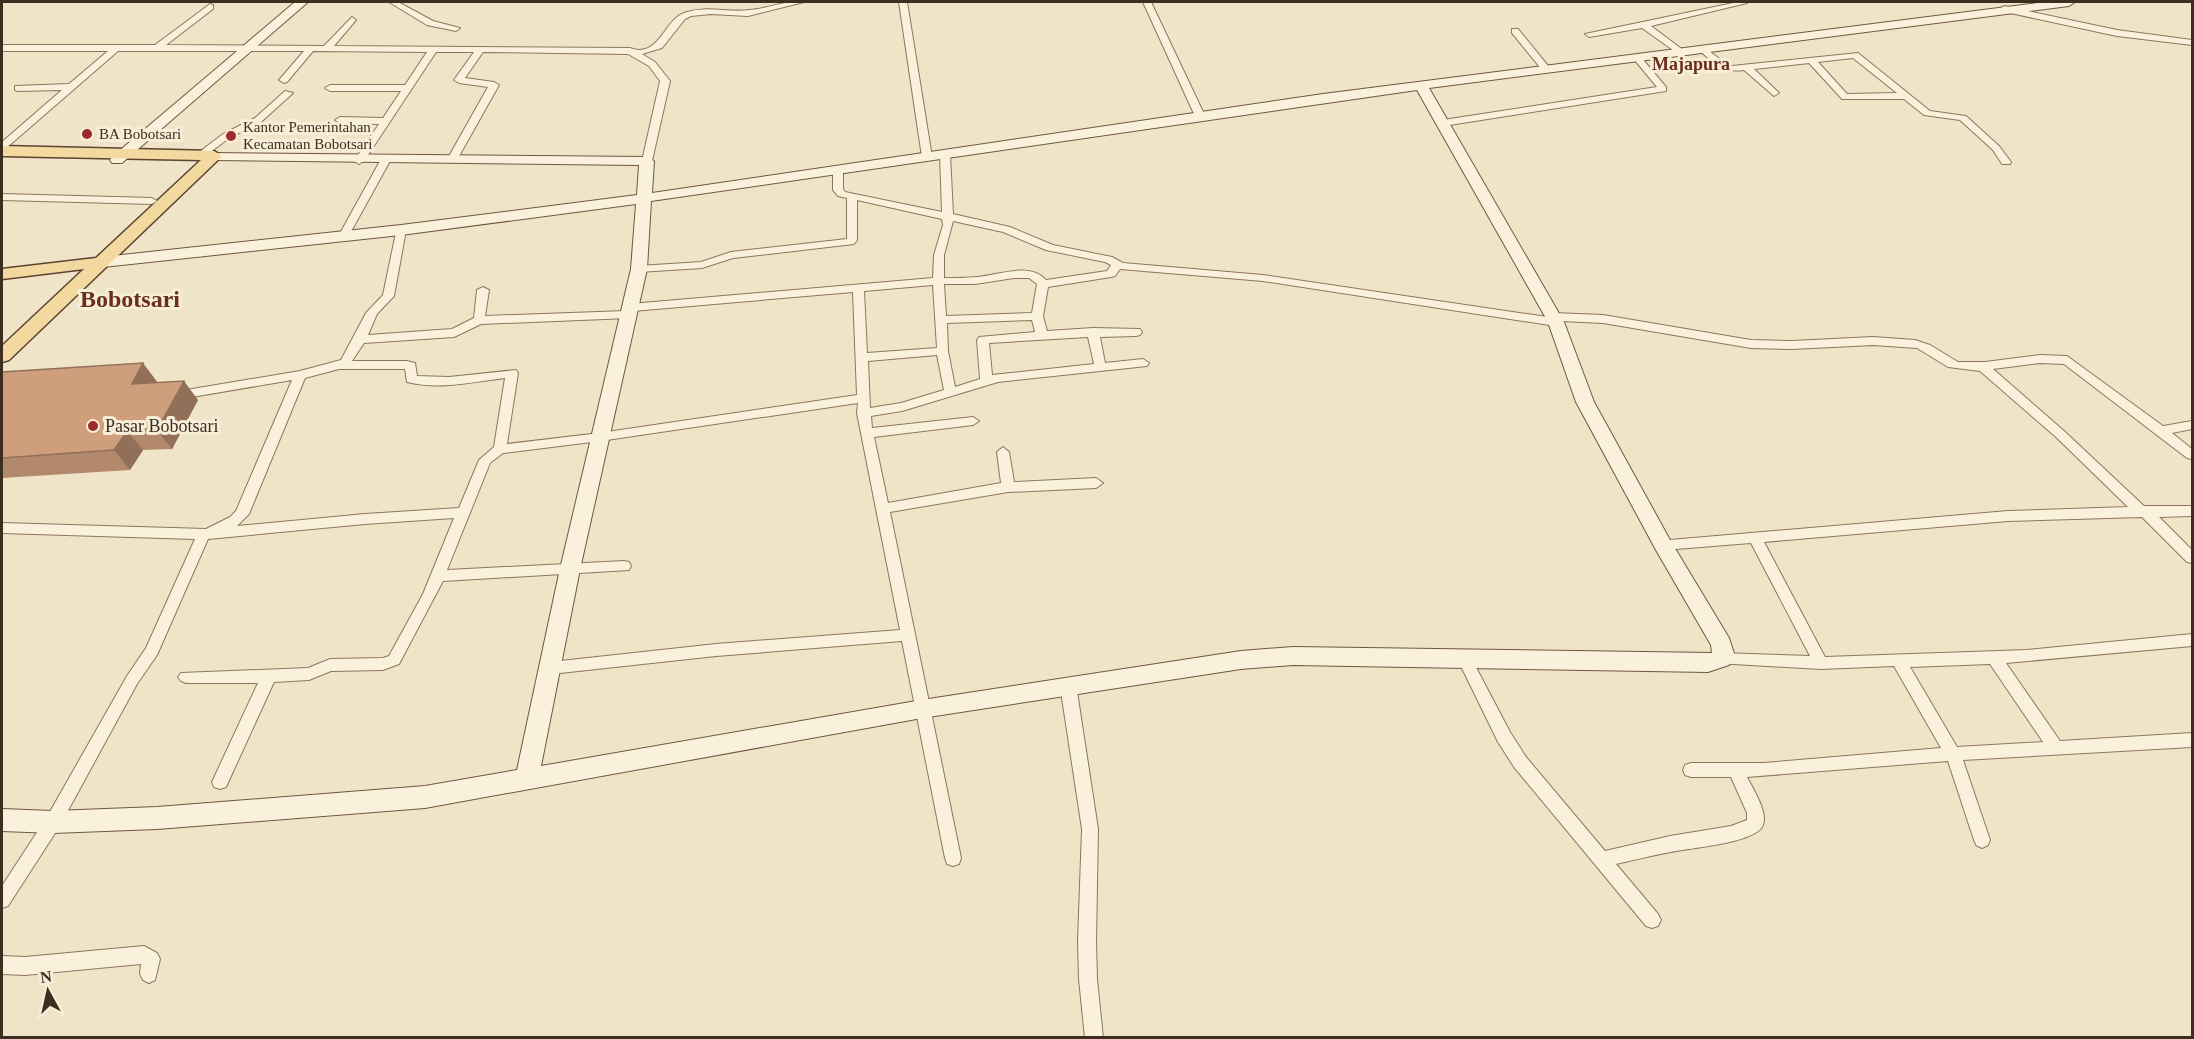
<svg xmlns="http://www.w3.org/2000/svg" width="2194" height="1039" viewBox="0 0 2194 1039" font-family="Georgia,serif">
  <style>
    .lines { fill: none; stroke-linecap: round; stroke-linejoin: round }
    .street-casing { stroke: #8d765c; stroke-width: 2 }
    .secondary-casing { stroke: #6f573f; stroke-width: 2 }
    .primary-casing { stroke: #5b4430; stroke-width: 3 }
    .street { fill: #faf1dc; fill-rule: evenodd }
    .secondary { fill: #faf1dc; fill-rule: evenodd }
    .primary { fill: #f3d9a0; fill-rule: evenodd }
    .wall { fill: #b2896c }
    .shaded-wall { fill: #916f58 }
    .building { fill: #cf9f7d; stroke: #916f58; stroke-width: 1.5 }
    .poi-dot { fill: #9e2a2b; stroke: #f7eed8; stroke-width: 2 }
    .labels { text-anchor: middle; stroke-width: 6; stroke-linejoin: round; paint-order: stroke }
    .far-poi-label { font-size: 15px; fill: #3d2e20; stroke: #f7eed8; text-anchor: start }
    .far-quarter-label { font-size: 18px; font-weight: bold; fill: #6b2e1e; stroke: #f7eed8 }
    .poi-label { font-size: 18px; fill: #3d2e20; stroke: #f7eed8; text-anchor: start }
    .district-label { font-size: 24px; font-weight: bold; fill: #6b2e1e; stroke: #f7eed8 }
  </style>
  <rect width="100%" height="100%" fill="#f0e4c8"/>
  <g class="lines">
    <g class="street-casing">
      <path id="street" d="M389 2H398L433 21 460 28 456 31 427 25Z
        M791 2H804L748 16 711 14 691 16 685 19 662 48 642 54 655 62 670 81 652 161 647 164 642 161 660 81 649 66 628 54 483 52 465 78 494 82 499 85 458 158 453 161 448 158 488 87 459 83 454 80 474 52H436L364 161 359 164 354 161 379 124 340 123 335 120 340 117 383 118 401 91H330L325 88 330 85H405L427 52 313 51 287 82 284 83 279 80 304 51H118L5 149 2 150V142L62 90 18 91 15 90V86L69 84 108 51H2V45H155L210 4 213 5V9L166 45 324 46 352 17 356 20 334 46 630 48C659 59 664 20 684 13 706 5 728 13 749 10 763 9 777 4 791 2Z
        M899 2H907L932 157 927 160 922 157Z
        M1143 2H1151L1205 116 1203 118 1195 116Z
        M1738 2 1747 3 1651 26 1683 50 1684 52 1680 55 1642 28 1589 37 1585 34Z
        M2004 6 2117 30 2192 40V45L2117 36 2001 11 2000 9Z
        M1512 29H1518L1549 67V71H1543L1512 33Z
        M1703 46 1727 65 1732 66 1858 53 1930 111 1966 116 1999 146 2011 162 2010 164H2002L1993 150 1960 120 1924 115 1904 99H1842L1809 63 1754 69 1777 91 1779 93 1774 96 1744 70C1723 73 1715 64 1700 51L1699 49ZM1853 58 1897 93 1847 94 1818 62Z
        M1637 55 1640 56 1666 87V91L1443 126 1438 123 1443 120 1657 87 1633 58Z
        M285 91 293 93 261 122 229 138 204 157H198V153L223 134 255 118Z
        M945 151 950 154 953 214 1010 227 1053 245 1112 257 1123 263 1263 275 1547 317 1553 313 1603 315 1751 340 1792 341 1873 337 1915 340 1930 345 1958 362H1985L2040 355 2067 356 2163 426 2192 421V429L2172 433 2192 449V459L2187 458 2064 364 2040 363 1993 369 2064 431 2144 506H2192V516L2159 517 2192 550V563L2187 562 2142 517 2008 521 1764 542 1825 657 2027 650 2192 634V646L2006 663 2060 741 2192 733V747L1963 760 1990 840 1988 845 1982 848 1976 845 1974 840 1948 761 1747 777C1753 789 1768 812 1763 825 1757 843 1689 848 1671 852 1653 855 1635 860 1616 864L1658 914 1661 920 1658 926 1652 928 1646 926 1514 767 1498 742 1457 658 1459 654 1464 652 1469 654 1510 732 1526 757 1605 851 1670 836 1731 826 1747 820V813L1731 777H1691L1685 775 1683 770 1685 765 1691 763H1764L1941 748 1894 666 1821 669 1716 663 1714 659 1716 655 1721 653 1810 656 1751 543 1663 550 1658 549 1656 545 1658 541 2008 511 2128 507 2056 437 1980 371 1948 367 1917 348 1873 345 1792 349 1751 348 1603 323 1561 321 1560 325 1556 326 1263 281 1120 269 1115 276 1111 277 1048 287 1043 316 1047 331 1093 328 1140 329 1142 332 1140 335 1136 336 1100 337 1105 363 1143 359 1149 363 1147 366 998 382 902 411 871 416 872 428 973 417 979 421 973 425 874 437 888 503 1001 483 997 452 1003 447 1009 452 1014 482 1096 478 1103 483 1096 488 1008 492 890 512 961 858 959 864 953 866 947 864 945 858 902 641 716 656 551 674 546 672 544 668 546 664 551 662 716 644 900 630 857 413 858 403 600 441 503 453 490 463 447 570 624 561 629 562 631 566 629 570 443 581 399 664 383 670 331 671 309 680 274 682 226 787 220 789 214 787 212 782 258 683H186L181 681 178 677 181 673 308 668 330 659 383 658 389 656 423 594 454 518 365 524 208 539 157 655 137 684 59 827 8 906 2 908V886L47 817 127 676 146 648 195 539 2 533V523L206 529 230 517 236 511 292 380 186 398 180 394 186 390 300 371 341 360 366 313 383 295 397 228H405L406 230 394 296 377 314 368 335 452 329 474 318 477 290 483 287 489 290 485 316 626 311V305L630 304 933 278 934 255 943 225 942 219 857 200V240L854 244 733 258 702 268 639 272 634 269 639 266 701 262 731 252 847 239V198L838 196 833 190V170L838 167 843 170V189L845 192 942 212 940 154ZM953 221 1003 232 1046 250 1105 262 1111 265 1107 271 1046 280C1030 262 998 275 977 277 966 278 955 278 944 278V255ZM1014 278H1029L1037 284 1032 313 946 316 944 284H975ZM933 285 937 348 867 353 864 291ZM853 292 857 395 600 433 507 444 518 373 516 370 449 377 417 376 415 363 407 361H352L364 343 454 337 481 324 629 318 635 314 633 311ZM1032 320 1035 332 979 337 977 340 980 379 955 387 948 351 947 323ZM1088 337 1094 364 992 375 989 343ZM937 355 944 390 901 403 870 408 868 361ZM339 369H405L407 382C438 390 474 382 505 378L494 447 479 460 459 508 365 514 237 526 249 514 305 378ZM1990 664 2043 742 1957 747 1910 667Z
        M385 158 390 161 348 237 347 239H339L338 237 380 161Z
        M2 194 152 198 157 201 152 204 2 200Z
        M1068 679 1073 681 1076 685 1098 829 1096 941 1097 979 1103 1038H1085L1079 979 1078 941 1082 829 1060 685 1063 681Z
        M144 946 157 953 160 959 155 980 149 983 143 980 140 974 141 964 25 975 2 974V956L25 957Z"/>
    </g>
    <g class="secondary-casing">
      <path id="secondary" d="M295 2H308L122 163H112L110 160 112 157Z
        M2045 2H2075L2069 6 1429 88 1564 322 1594 402 1670 540 1729 638 1734 653 1729 665 1708 672 1293 665 1241 669 922 718 425 808 157 829 53 833 2 831V809L53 811 157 807 425 786 517 770 560 569 631 269 636 204 401 235 103 267 95 262 103 257 401 225 637 195 639 165 214 160 207 156 209 153 647 157 654 161 652 193 1323 94ZM1417 90 1548 322 1576 402 1656 550 1711 645 1712 653 1293 647 1241 651 922 700 541 766 580 569 647 269 651 201Z"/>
    </g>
    <g class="primary-casing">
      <path id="primary" d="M2 146 214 151 222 156 9 360 2 362V346L84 269 2 279V269L96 258 201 160 2 156Z"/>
    </g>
    <use href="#street" class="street"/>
    <use href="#secondary" class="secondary"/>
    <use href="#primary" class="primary"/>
  </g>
  <path class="wall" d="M2 372 158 383 198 400 172 449 143 450 130 470 2 478Z"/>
  <path class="shaded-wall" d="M143 363 158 383 132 384Z
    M184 381 198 400 172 449 157 430Z
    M127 431 143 450 130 470 114 450Z"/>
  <path class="building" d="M143 363 132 384 184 381 157 430 127 431 114 450 2 458V372Z"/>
  <g class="poi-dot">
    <circle cx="87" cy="134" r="6"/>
    <circle cx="231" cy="136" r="6"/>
    <circle cx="93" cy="426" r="6"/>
  </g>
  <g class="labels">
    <g class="far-poi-label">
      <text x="243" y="132">Kantor Pemerintahan<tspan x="243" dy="17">Kecamatan Bobotsari</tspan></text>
      <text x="99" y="139">BA Bobotsari</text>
    </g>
    <g class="far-quarter-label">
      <text x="1691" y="70">Majapura</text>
    </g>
    <g class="poi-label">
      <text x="105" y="432">Pasar Bobotsari</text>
    </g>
    <g class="district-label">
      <text x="130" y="307">Bobotsari</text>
    </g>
  </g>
  <rect width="2194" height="1039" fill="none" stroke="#3d2e20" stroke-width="6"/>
  <g transform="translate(48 991) rotate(352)" stroke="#f7eed8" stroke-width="4.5" paint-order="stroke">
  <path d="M0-4.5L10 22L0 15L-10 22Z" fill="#3d2e20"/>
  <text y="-9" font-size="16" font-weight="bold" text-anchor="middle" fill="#3d2e20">N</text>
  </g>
</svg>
